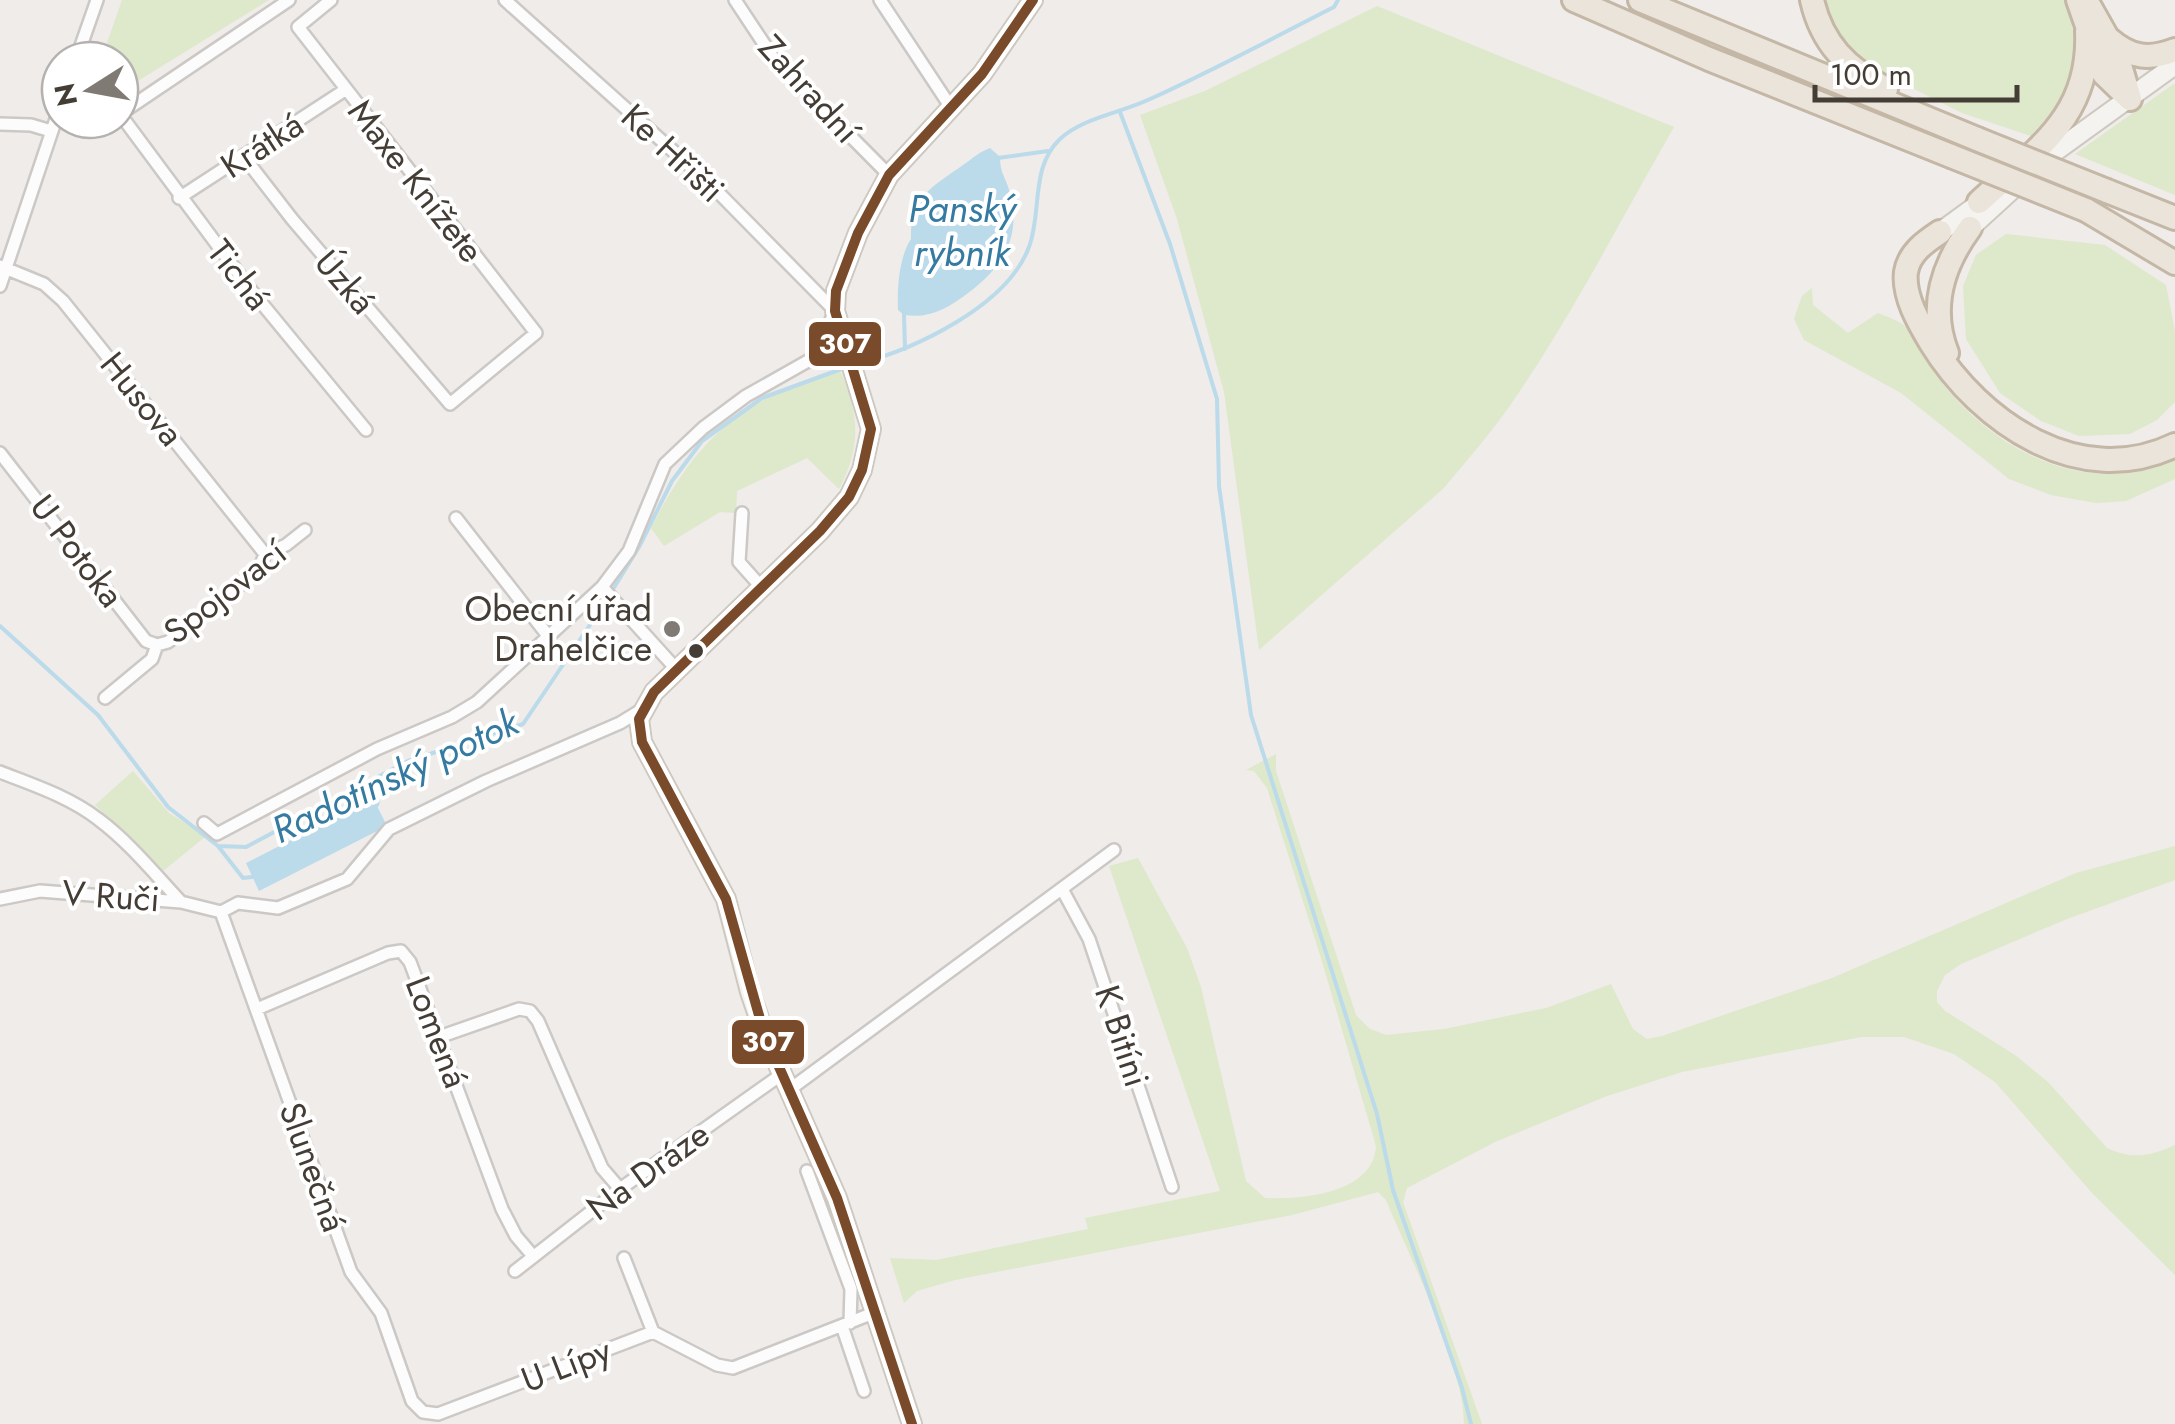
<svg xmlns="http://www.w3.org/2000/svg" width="2175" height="1424" viewBox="0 0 2175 1424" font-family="Jost,sans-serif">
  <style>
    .green { fill: #dee8ca }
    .water { fill: #bbdaea }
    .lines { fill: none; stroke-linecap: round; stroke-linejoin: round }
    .stream { stroke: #bbdaea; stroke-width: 4 }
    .street-casing { stroke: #ccc8c5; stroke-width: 16 }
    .secondary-casing { stroke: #cec9c0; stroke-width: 22 }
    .highway-casing { stroke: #c5b7a6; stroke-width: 28 }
    .street { stroke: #fdfcfc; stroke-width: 11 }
    .secondary { stroke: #f5f3ef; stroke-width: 18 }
    .highway { stroke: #eae4da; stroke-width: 22 }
    .highway-bridge-casing { stroke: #c5b7a6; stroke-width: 28; stroke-linecap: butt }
    .highway-bridge { stroke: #eae4da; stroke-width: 22 }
    .bus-1-casing { stroke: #fff; stroke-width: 18 }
    .bus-1 { stroke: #7a4b2a; stroke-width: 10 }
    .poi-dot { fill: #807a75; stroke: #fff; stroke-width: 4 }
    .bus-dot { fill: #443d36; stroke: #fff; stroke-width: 4 }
    .labels { text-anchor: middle; stroke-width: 8; stroke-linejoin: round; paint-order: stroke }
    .street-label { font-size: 35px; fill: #443d36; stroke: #fff }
    .poi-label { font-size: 35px; fill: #443d36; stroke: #fff; text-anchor: end }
    .water-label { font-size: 38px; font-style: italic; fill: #347aa1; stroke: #fff }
    .line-badge { stroke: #fff; stroke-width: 4 }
    .badge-label { font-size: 28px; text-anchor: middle; font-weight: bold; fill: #fff }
  </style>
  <rect width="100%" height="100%" fill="#efece9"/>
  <path class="green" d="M122 0H269L120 92V60H101Z
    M1820 0H2064L2076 26 2075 84 2031 136 1962 113 1850 57Z
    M1377 6 1674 127C1621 219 1572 316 1511 404 1491 433 1467 460 1444 488L1259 650 1224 392 1177 219 1140 115 1205 91Z
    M2175 83V195L2075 154Z
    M2006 234 2105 245 2166 285 2175 331V402L2157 420 2130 434 2079 436 2041 421 2000 393 1966 339 1963 286 1976 255Z
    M1812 288 1813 305 1848 333 1878 313C1887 317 1899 320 1906 327 1919 341 1927 363 1939 379 1984 438 2062 489 2139 469 2151 466 2163 459 2175 454V479L2126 501 2096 503 2051 495 2009 479 1901 393 1804 340 1794 319 1802 296Z
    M840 370C859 415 862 445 839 489L807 458 737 491 736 513 720 512 664 546 651 528C681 470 709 430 767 398 789 386 816 379 840 370Z
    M1276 754V771L1356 1015 1370 1029 1386 1035 1444 1029 1546 1008 1611 984 1633 1029 1647 1039 1662 1036 1832 978 2076 873 2175 846V880L2067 919 1961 964 1945 975 1937 991V1002L1945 1011 2015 1055 2048 1082 2107 1148C2132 1160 2151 1156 2175 1145V1275L2093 1194 1995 1082 1954 1054 1904 1037H1861L1682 1072 1607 1096 1495 1142 1407 1188 1403 1202 1482 1424H1464C1464 1364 1410 1258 1386 1200L1378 1192 1292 1215 955 1280 917 1291 904 1303 890 1258 936 1260 1088 1229 1085 1218 1220 1191 1109 866 1138 858 1187 948 1201 987 1246 1181 1265 1198C1302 1200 1374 1193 1376 1146L1321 958 1267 788 1254 771 1246 770Z
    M133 771 169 813 206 836 162 872 95 805Z"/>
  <path class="water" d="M990 148 1000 157C1000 174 1006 177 1010 193 1022 237 1002 268 968 293 948 308 930 319 904 315L898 310C897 289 899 257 911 239 910 197 932 187 963 165 972 159 979 152 990 148Z
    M373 798 387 826 259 891 246 863Z"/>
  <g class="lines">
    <path class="stream" d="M1120 112 1170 244 1217 399 1219 486 1251 715 1377 1114 1393 1190 1462 1388 1471 1424
      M998 158 1048 151
      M904 314 905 349
      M858 364C915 349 1007 306 1029 247 1042 213 1030 167 1060 139 1082 118 1121 113 1150 99 1212 71 1273 38 1334 7L1338 0
      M0 626 98 715 168 807 218 846 246 847 408 761 523 724 602 607 639 547 672 481 702 441 762 398 844 368
      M377 805 384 775
      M218 846 243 878 252 877"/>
    <g class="street-casing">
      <path id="street" d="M289 0 120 114 250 289 366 430
        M735 0 774 59 889 175
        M880 0 952 109
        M76 60 97 0
        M0 124 31 125 51 131
        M244 157 292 219 450 404 536 333 298 27 331 0
        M179 198 345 90
        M0 266 44 284 63 301 265 554
        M0 286 60 107
        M0 453 146 641 157 645
        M742 513 739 562 763 589
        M456 518 549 637
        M602 587 678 671
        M105 698 152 659 157 645 168 642 259 570 265 554 286 545 305 530
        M0 772C33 785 70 797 98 819 129 842 154 873 181 902
        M204 823 217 834 377 749 452 717 477 702 602 587 629 551 665 464 703 428 746 396 815 357 835 311 711 185 505 0
        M1062 889 1089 939 1172 1187
        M0 899 40 891 181 902 221 912
        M221 912 351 1272 381 1313 412 1401 423 1412 438 1414 653 1332 717 1365 733 1368 876 1312
        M221 912 238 903 278 908 347 879 389 829 486 781 620 723 643 709
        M257 1009 388 953 401 951 410 962 502 1209 516 1236 533 1256
        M439 1037 519 1009 530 1011 538 1021 602 1168 620 1189
        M789 1090 1114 850
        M807 1171 851 1289 850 1323
        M624 1258 653 1332
        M515 1271 620 1189 782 1074
        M842 1326 864 1391"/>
    </g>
    <g class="secondary-casing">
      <path id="secondary" d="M2031 169 2175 65
        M1970 228 2027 176
        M1940 232 1988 197
        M912 1424 837 1198 764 1033 750 992 726 899 642 742 639 719 654 692 820 531 849 497 862 470 871 429 835 311 836 291 858 233 889 175 982 74 1033 0"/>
    </g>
    <g class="highway-casing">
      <path id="highway" d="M1574 0 1709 59 1951 156
        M1640 0 1977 139
        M1812 0C1822 44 1847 68 1886 89
        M2078 0 2104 74 2130 99
        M2090 7 2117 55 2130 99
        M2109 39C2131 58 2149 60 2175 50
        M2107 191 2175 218
        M1979 202C2036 149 2091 117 2087 31
        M2086 210 2175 263
        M1940 232C1925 242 1909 253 1906 272 1903 296 1919 323 1931 343 1980 423 2080 491 2175 445
        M1947 353C1929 308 1942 266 1970 228"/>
    </g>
    <use href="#street" class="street"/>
    <use href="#secondary" class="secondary"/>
    <use href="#highway" class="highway"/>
    <g class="highway-bridge-casing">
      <path id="highway-bridge" d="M1977 139 2107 191
        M1951 156 2086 210"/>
    </g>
    <use href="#highway-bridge" class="highway-bridge"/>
    <g class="bus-1-casing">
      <path id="bus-1" d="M912 1424 837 1198 764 1033 726 899 642 742 639 719 654 692 820 531 849 497 862 470 871 429 835 311 836 291 858 233 889 175 982 74 1033 0"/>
    </g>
    <use href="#bus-1" class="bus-1"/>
  </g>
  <circle class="poi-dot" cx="672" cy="629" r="10"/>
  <circle class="bus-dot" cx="696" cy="651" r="9"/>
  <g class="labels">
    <g class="street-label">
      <text transform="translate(809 89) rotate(48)" y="12">Zahradní</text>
      <text transform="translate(262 145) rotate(-33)" y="12">Krátká</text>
      <text transform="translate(673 153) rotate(43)" y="12">Ke Hřišti</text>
      <text transform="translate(416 181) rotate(52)" y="12">Maxe Knížete</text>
      <text transform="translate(239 275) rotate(52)" y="12">Tichá</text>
      <text transform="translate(345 282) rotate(49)" y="12">Úzká</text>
      <text transform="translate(142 399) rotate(51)" y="12">Husova</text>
      <text transform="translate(77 551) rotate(53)" y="12">U Potoka</text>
      <text transform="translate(225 592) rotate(-38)" y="12">Spojovací</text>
      <text transform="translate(111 896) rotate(4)" y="12">V Ruči</text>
      <text transform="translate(437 1032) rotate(69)" y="12">Lomená</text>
      <text transform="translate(1122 1036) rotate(72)" y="12">K Bitíni</text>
      <text transform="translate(313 1167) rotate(70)" y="12">Slunečná</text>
      <text transform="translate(648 1171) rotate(-36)" y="12">Na Dráze</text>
      <text transform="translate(566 1365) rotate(-21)" y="12">U Lípy</text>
    </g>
    <g class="poi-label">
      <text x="652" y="621">Obecní úřad<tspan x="652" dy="40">Drahelčice</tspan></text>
    </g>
    <g class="water-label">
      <text x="962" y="222">Panský<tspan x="962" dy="44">rybník</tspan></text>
      <text transform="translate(395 776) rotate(-25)" y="13">Radotínský potok</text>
    </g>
  </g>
  <g class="line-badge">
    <rect x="807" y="320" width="76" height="48" rx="10" fill="#7a4b2a"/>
    <rect x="730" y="1018" width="76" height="48" rx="10" fill="#7a4b2a"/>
  </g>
  <g class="badge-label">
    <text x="845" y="353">307</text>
    <text x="768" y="1051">307</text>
  </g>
  <g transform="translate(90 90) rotate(259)"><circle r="48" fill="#ffffff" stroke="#b4b1af" stroke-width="2.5"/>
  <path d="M0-8L18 38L0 25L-18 38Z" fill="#807a75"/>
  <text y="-15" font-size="28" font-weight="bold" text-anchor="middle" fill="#443d36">N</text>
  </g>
  <path d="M1815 85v15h202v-15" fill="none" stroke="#443d36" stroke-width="5"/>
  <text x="1830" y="85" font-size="30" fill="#443d36" stroke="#ffffff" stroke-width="8" paint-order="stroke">100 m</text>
</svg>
